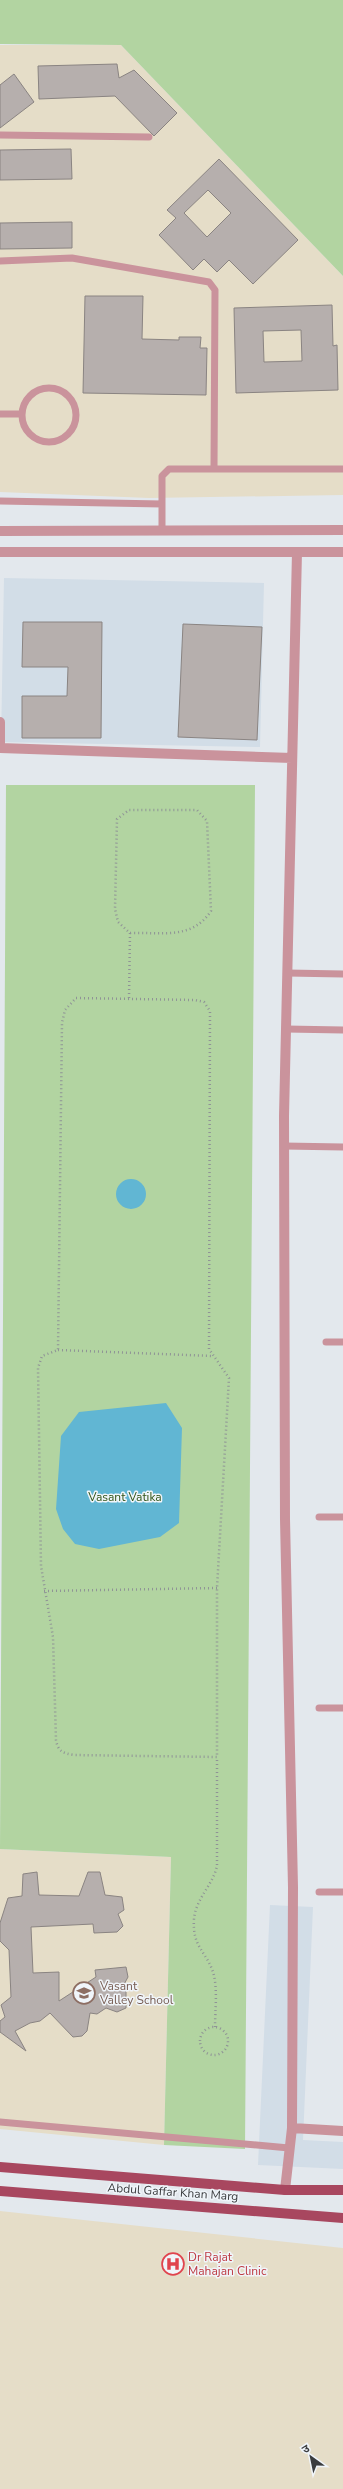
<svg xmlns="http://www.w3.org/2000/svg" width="343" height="2489" viewBox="0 0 343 2489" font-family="'Nunito Sans','Noto Sans Devanagari',sans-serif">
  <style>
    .built { fill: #d2dde7 }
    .education { fill: #e5ddc8 }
    .green { fill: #b2d4a1 }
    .water { fill: #61b6d3 }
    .building { fill: #b6afad; stroke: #8a8482; fill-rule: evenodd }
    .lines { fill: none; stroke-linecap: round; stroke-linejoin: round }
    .path { stroke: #8f9396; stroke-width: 2.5; stroke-dasharray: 1 3; stroke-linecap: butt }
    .lane { stroke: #ca939c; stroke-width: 7 }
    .street { stroke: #ca939c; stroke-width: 10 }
    .primary { stroke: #a8475f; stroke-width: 10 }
    .labels { text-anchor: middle; stroke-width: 3; stroke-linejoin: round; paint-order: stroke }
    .park-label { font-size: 12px; fill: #305417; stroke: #f0f5fa }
    .education-label { font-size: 12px; fill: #785e54; stroke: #f0f5fa; text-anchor: start }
    .street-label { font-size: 12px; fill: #3a3c3e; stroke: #f0f5fa }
    .health-label { font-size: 12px; fill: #be3a42; stroke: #f0f5fa; text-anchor: start }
  </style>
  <rect width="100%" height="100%" fill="#e3e8ed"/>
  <path class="built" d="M4 578 264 583 260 747 1 742Z
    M270 1905 313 1907 303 2140 343 2142V2169L258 2165Z"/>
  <path class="education" d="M0 45H121L343 276V495L149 498 0 492Z
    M0 1849 171 1857 164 2145 0 2129Z
    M0 2211 343 2248V2489H0Z"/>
  <path class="green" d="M0 0H343V276L121 45 0 44Z
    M6 785H255L245 2149 164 2145 171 1857 0 1849Z"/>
  <path class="water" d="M116 1194a15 15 0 1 1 30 0a15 15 0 1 1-30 0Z
    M166 1403 182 1428 179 1523 160 1537 99 1549 75 1544 63 1529 56 1509 61 1436 79 1412Z"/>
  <path class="building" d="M117 64 119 78 134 70 177 113 154 136 115 96 39 99 38 66Z
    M14 74 34 102 0 128V85Z
    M71 149 72 179 0 180V150Z
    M219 159 298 240 253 284 229 260 217 272 204 259 193 270 159 235 176 218 167 210ZM208 190 231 213 207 237 184 213Z
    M72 222V248L0 249V223Z
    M85 296H143L142 339 179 340V337H201L200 348H207L206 395 83 393Z
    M332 305 333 346 337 345 338 390 236 393 234 308ZM301 330 302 361 264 362 263 331Z
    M23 622H102L101 738H22V696H67L68 667H22Z
    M183 624 262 627 257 740 178 737Z
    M37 1872 39 1895 79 1896 88 1872H100L105 1895 122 1897 124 1910 118 1914 123 1926 117 1932 94 1933 93 1924 31 1927 33 1973 59 1972V2001L96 1977 95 1970 126 1967 128 1977 122 1988 126 1992V2008L117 2012 106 2008 97 2014 90 2013 87 2031 82 2036 73 2037 50 2013 40 2021 30 2023 15 2031 26 2051 0 2032V2021L5 2017 1 2005 11 1997 9 1950 0 1941V1923L8 1898 22 1896 23 1874Z"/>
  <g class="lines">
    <path class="path" d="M76 998 195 1000 204 1002 210 1011 209 1349 229 1378 217 1588V1757L74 1755C62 1753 58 1751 56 1740L53 1637 41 1566 38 1368 42 1356 58 1350 62 1023 65 1010Z
      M129 998 130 933 118 922 115 909 117 819 129 810H197L207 821 211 911C192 940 162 932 130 933
      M58 1350 213 1356
      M44 1591 217 1588
      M215 2027C215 2011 218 1988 213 1972 206 1951 192 1947 194 1919 196 1898 213 1885 217 1866V1757
      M200 2041a14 14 0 1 1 28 0a14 14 0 1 1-28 0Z"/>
    <path class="lane" d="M0 135 149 137
      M0 261 72 258 209 282 215 290 214 469
      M22 415a27 27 0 1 1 54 0a27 27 0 1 1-54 0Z
      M0 414H22
      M0 501 162 504
      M162 531V476L169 469H343
      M287 973 343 974
      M286 1029 343 1030
      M284 1146 343 1147
      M326 1342H343
      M319 1517H343
      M319 1708H343
      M319 1892H343
      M0 2122 289 2148"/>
    <path class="street" d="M0 531 343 530
      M0 552H343
      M0 722V748L292 758
      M292 2128 343 2131
      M285 2190 292 2128 293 1887 285 1519 284 1116 297 552"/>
    <path class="primary" d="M0 2167 285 2190H343
      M0 2191 343 2218"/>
  </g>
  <defs>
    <g id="school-ring" transform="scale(1.15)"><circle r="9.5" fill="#f0f5fa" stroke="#8d6e63" stroke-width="1.5"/><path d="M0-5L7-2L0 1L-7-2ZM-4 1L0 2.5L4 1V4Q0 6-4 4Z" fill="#8d6e63"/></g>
    <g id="hospital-ring" transform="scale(1.15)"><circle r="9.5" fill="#f0f5fa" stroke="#e0444e" stroke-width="1.5"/><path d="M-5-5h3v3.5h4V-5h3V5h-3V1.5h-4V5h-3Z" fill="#e0444e"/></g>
  </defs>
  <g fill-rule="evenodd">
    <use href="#school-ring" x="84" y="1993"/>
    <use href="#hospital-ring" x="173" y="2264"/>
  </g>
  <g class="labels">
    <g class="park-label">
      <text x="125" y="1501">Vasant Vatika</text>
    </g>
    <g class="education-label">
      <text x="100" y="1990">Vasant<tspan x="100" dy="14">Valley School</tspan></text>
    </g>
    <g class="street-label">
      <text transform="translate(173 2192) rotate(4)" y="4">Abdul Gaffar Khan Marg</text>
    </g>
    <g class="health-label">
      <text x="188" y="2261">Dr Rajat<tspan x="188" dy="14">Mahajan Clinic</tspan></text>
    </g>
  </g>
  <g transform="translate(311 2457) rotate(327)" stroke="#f0f5fa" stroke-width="3" paint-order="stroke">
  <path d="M0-3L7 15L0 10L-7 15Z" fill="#3a3c3e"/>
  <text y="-6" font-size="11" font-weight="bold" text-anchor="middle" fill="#3a3c3e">उ</text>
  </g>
</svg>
